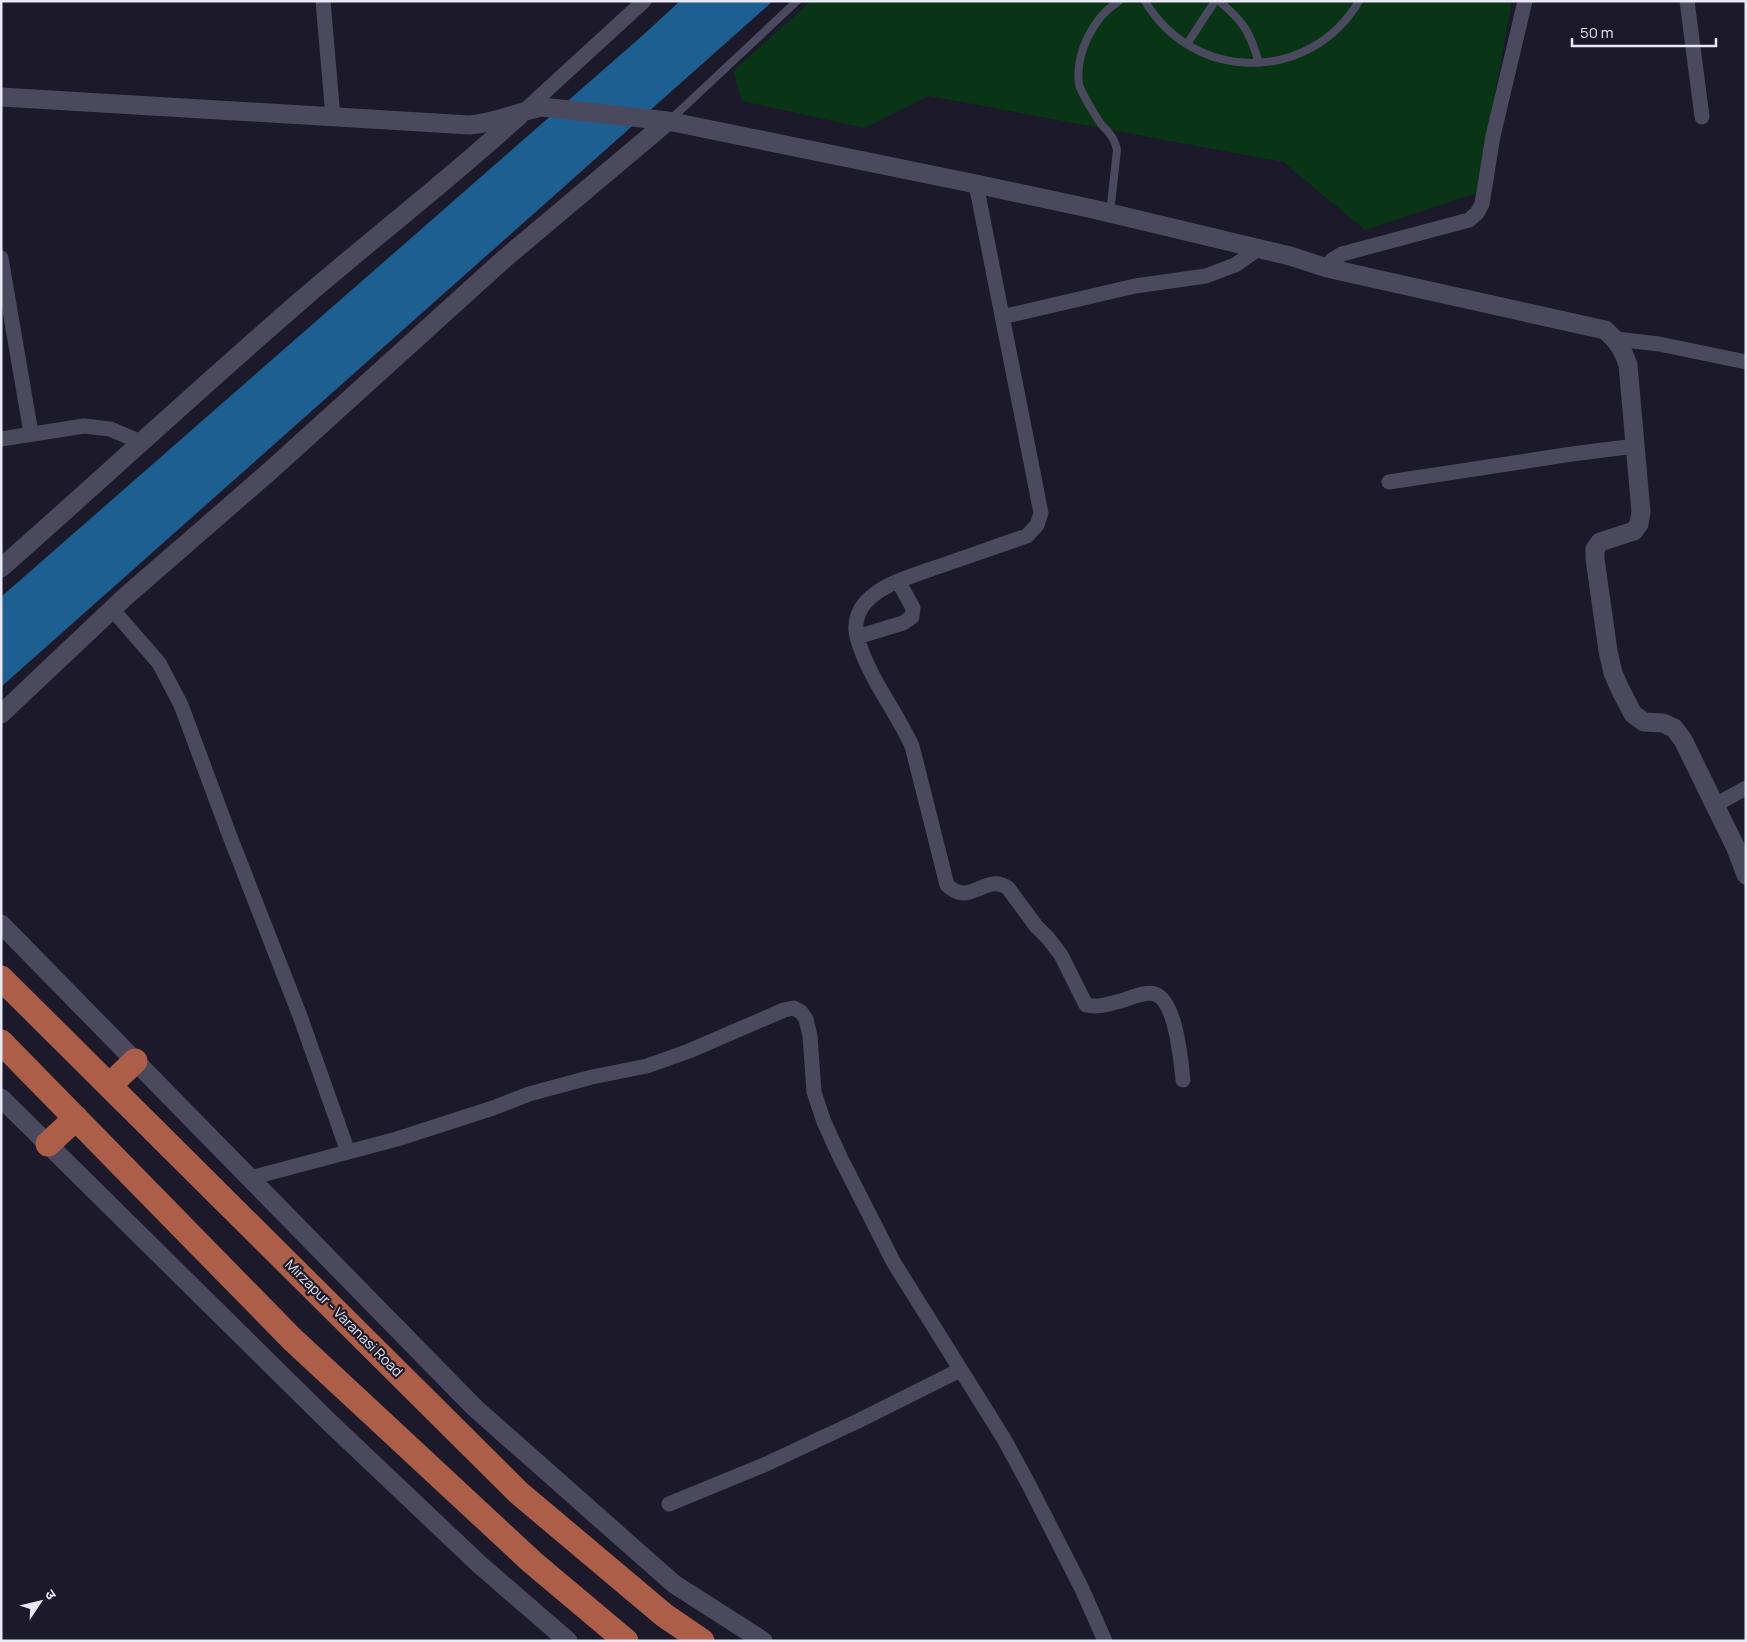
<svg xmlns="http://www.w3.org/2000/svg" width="1747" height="1642" viewBox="0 0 1747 1642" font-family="Manrope,'Noto Sans Devanagari',sans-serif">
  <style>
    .green { fill: #093416 }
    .water { fill: #1e5f91 }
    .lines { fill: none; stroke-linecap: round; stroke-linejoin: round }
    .service { stroke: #4a495d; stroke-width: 8 }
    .minor { stroke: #4a495d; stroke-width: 15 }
    .tertiary { stroke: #4a495d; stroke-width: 19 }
    .trunk { stroke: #ac5e48; stroke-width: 25 }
    .labels { text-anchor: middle; stroke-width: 4.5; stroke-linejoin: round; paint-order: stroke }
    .street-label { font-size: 14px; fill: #e9e8f5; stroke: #1b192a }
  </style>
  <rect width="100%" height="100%" fill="#1b192a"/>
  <path class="green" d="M811 1H1512L1477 193 1365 230 1283 162 929 96 865 128 742 101 733 71Z"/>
  <path class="water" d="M680 1H773L1 687V597L642 36Z"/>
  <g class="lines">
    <path class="service" d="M1145 1C1194 84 1311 83 1359 1
      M1219 1C1244 22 1250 32 1259 63
      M1187 44 1215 1
      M670 120 797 1
      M1110 213 1117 150C1115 138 1109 133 1101 124 1097 119 1093 111 1089 105 1086 99 1080 90 1079 84 1075 54 1093 17 1119 1"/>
    <path class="minor" d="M323 1 333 117
      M1687 1 1702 117
      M524 111 644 1
      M976 184 1041 513 1037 525 1027 536C997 546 967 557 937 567 915 575 888 582 871 597 859 607 853 622 857 637 868 677 895 709 912 746L947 885C970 908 986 872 1008 888L1036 926 1048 938 1061 955 1086 1005C1099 1008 1112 1003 1124 1000 1133 997 1146 991 1155 994 1176 1001 1181 1061 1183 1080
      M1 258 31 433
      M1327 268 1332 260 1342 254 1469 220 1477 213 1482 204 1493 136 1525 1
      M1002 317 1135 286 1206 276 1235 265 1258 249
      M1616 339 1659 344 1746 362
      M1 439 84 426 110 429 141 442
      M1389 482 1572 454 1635 446
      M112 609 159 663 181 705 229 834 300 1016 348 1152
      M857 637 903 623 912 617 913 608 898 581
      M1715 805 1746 788
      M250 1178 397 1139 493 1108 529 1094 592 1077 647 1066 689 1051 784 1010 794 1008 801 1012 806 1019 810 1036 814 1092 824 1122 841 1159 894 1263 1004 1439 1029 1485 1082 1589 1105 1641
      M669 1504 764 1465 858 1421 960 1370"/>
    <path class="tertiary" d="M1 97 470 125C495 123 518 112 542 107L668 121 976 184 1093 209 1290 256 1327 268 1605 330C1618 341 1623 350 1628 365L1641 512 1639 524 1634 531 1600 542 1595 549V559L1608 651 1613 673 1620 689 1633 714 1644 722 1663 723 1674 728 1683 740 1735 846 1746 875
      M1 568C103 478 203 385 306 296 377 235 451 178 520 115
      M1 714 125 597 270 471 503 260 668 121
      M1 924 475 1408 674 1584 763 1641
      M1 1098 327 1420 479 1564 568 1641"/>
    <path class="trunk" d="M1 978 519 1493 664 1615 702 1641
      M1 1042 292 1339 532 1562 626 1641
      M110 1085 135 1061
      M48 1144 76 1118"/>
  </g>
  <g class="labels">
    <g class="street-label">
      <text transform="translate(344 1318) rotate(45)" y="5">Mirzapur - Varanasi Road</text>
    </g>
  </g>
  <rect width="1747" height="1642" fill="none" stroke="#e9e8f5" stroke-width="5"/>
  <g transform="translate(40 1602) rotate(55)" stroke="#1b192a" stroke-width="4" paint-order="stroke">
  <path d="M0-4L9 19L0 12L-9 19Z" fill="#e9e8f5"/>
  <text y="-8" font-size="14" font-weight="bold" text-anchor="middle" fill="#e9e8f5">उ</text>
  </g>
  <path d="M1572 38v8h144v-8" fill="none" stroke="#e9e8f5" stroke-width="2.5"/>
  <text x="1580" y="38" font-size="15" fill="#e9e8f5" stroke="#1b192a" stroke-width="4" paint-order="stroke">50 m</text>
</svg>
